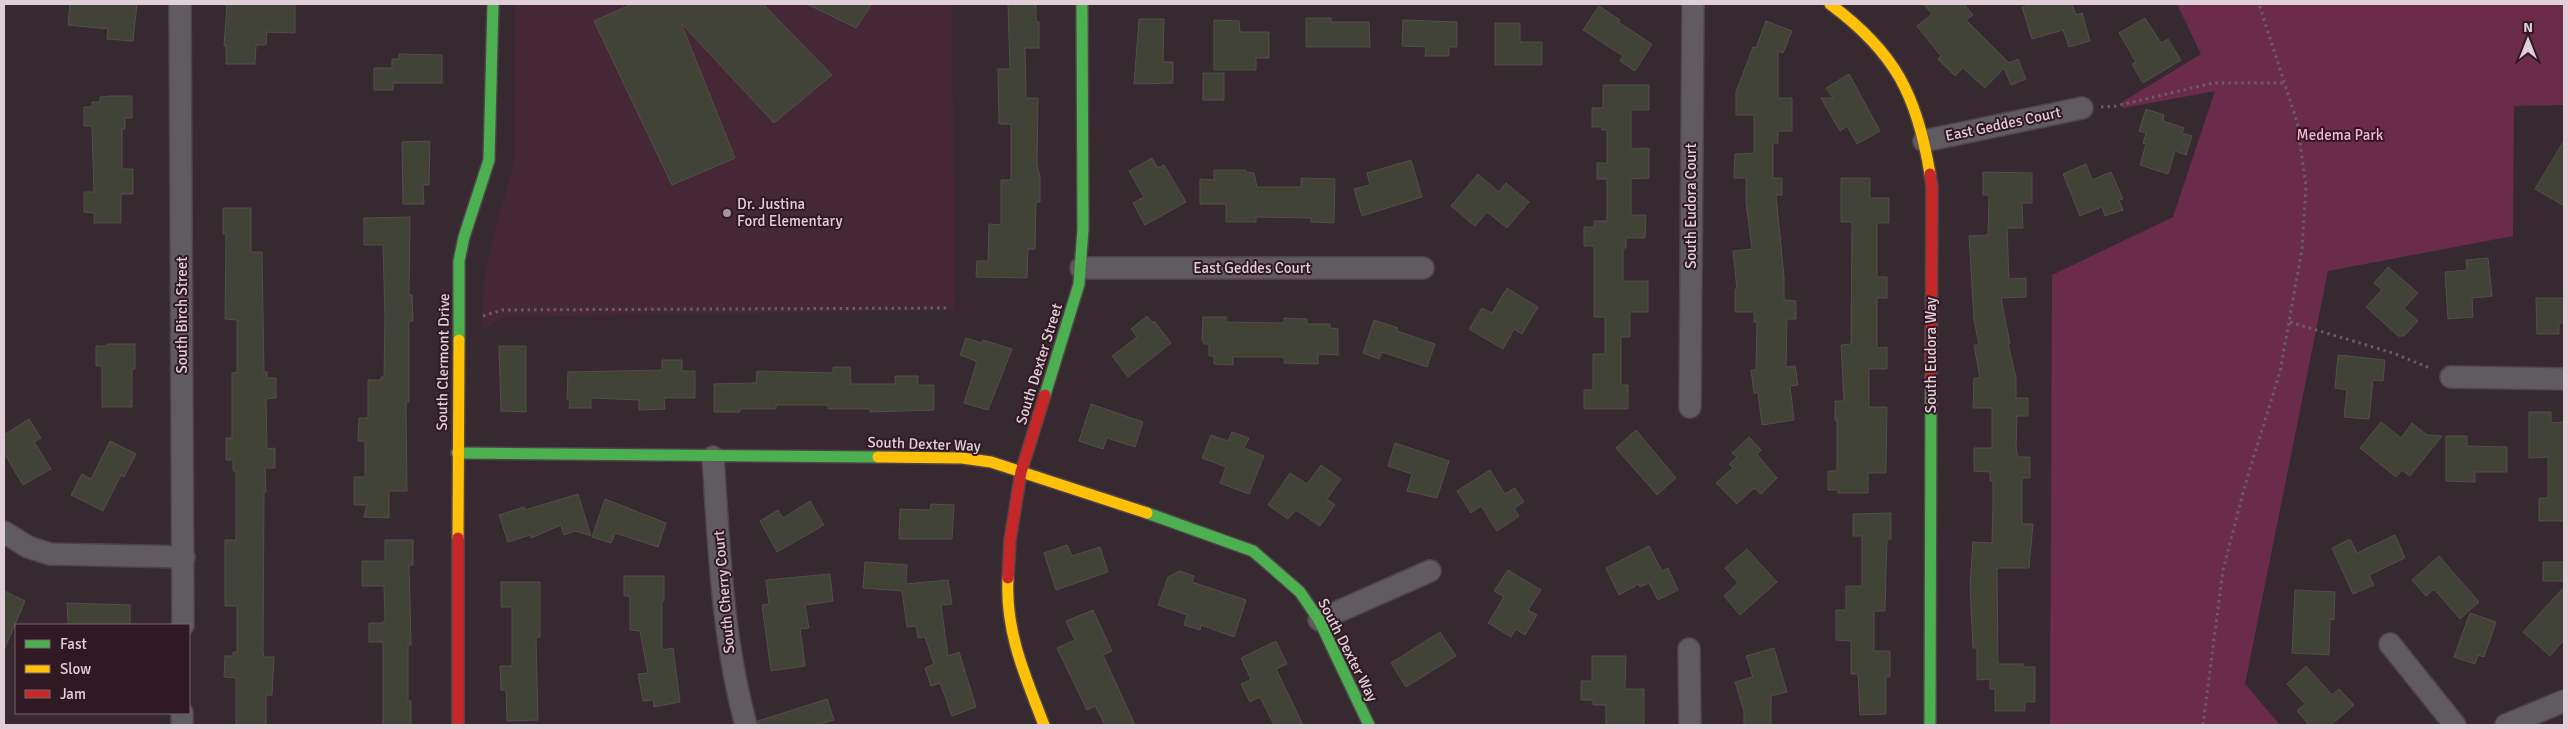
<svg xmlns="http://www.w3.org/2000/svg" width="2568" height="729" viewBox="0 0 2568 729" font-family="Signika,sans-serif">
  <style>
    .built { fill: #452735 }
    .green { fill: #6b2c4c }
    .building { fill: #414337; stroke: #524f4d }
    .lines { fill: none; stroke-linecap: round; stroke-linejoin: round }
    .street-casing { stroke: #50444a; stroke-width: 24 }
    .fast-casing { stroke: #50444a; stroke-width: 14 }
    .slow-casing { stroke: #50444a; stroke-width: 14 }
    .jam-casing { stroke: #50444a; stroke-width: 14 }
    .path { stroke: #665f62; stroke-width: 3; stroke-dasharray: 2.5 4; stroke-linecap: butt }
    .street { stroke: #605b5e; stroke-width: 21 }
    .fast { stroke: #4caf50; stroke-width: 11 }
    .slow { stroke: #ffc107; stroke-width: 11 }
    .jam { stroke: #c62828; stroke-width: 11 }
    .poi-dot { fill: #a4959c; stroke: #311924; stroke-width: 2 }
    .labels { text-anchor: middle; stroke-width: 4; stroke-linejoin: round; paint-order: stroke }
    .street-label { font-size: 15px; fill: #e0cfd6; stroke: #311924 }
    .park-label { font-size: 15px; fill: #fcb4d4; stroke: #311924 }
    .poi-label { font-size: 15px; fill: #e0cfd6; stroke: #311924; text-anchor: start }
  </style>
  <rect width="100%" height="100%" fill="#36292f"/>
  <path class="built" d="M515 4H952L955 310 505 317 481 330 485 269 515 157Z"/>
  <path class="green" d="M2177 4H2564V105L2514 106 2513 236 2328 271 2245 684 2280 725H2050L2052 275 2173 217 2215 91 2123 108 2122 102 2201 54Z"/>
  <path class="building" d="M70 4H137L133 41 107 39 108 29 68 25Z
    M227 4H295V33L267 32 266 45H256L255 64H226V46H224Z
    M632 4H763L832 75 774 123 681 23 735 158 672 185 594 21Z
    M807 4H872L856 28Z
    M1008 4H1036V22H1039V48H1025L1026 98H1038L1037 164 1040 177V202H1036L1035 249H1028L1027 278 976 277 977 261H988L989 224 1001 225V180H1011V124H999L998 69H1010Z
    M1924 4H1964L1973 15 1966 20 2009 63 2018 59 2026 79 2011 85 2004 68 1985 88 1963 68 1955 76 1938 59 1941 56 1917 26 1932 14Z
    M2032 4H2072L2076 15 2082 13 2090 41 2069 47 2063 30 2032 39 2022 7Z
    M1599 6 1620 20 1618 22 1652 44 1635 71 1620 61 1623 56 1583 30Z
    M1306 18H1331V22H1369L1370 47H1306Z
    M2145 18 2161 43 2168 39 2181 60 2143 83 2132 64 2136 62 2119 33Z
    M1139 19H1164L1163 62H1173V83L1134 84Z
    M1214 20 1239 21 1240 32H1269V58H1256V70H1214Z
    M1403 20 1457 22V47H1449V56H1425L1426 47 1402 46Z
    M1766 21 1792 31 1783 53 1778 51V98H1792V131H1778V143H1773V178H1782V195H1776L1784 277V300L1796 301V319H1787L1786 367 1795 366 1798 385 1790 386 1794 420 1762 425 1758 393H1754L1751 370H1756L1757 322H1754V312H1735V289H1737L1733 251 1752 249 1746 202V178H1734L1735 154 1754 153V115H1736V92L1753 47 1756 48Z
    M1495 23H1520V42H1542V65H1495Z
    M399 54 442 55V83H393V90H374V68H392V59H399Z
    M1203 73H1224V100H1203Z
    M1849 74 1880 131 1857 144 1847 126 1840 131 1821 98H1833L1826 88Z
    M1603 85H1649V110H1631V149L1649 148V178L1631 179V215H1646L1645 238H1626V248H1623V281H1648V312H1630V337H1621V385H1628V409H1584V390H1593V354H1605V317H1594V246H1584V227H1594V221H1607V179H1597V163H1607V130H1602V127H1592V108H1603Z
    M110 96H132V118H125V129H122V169H133V194H121V223H94V213L84 212V192H94L92 129 91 126H84V107H92V102H100V97Z
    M2146 109 2164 115 2163 121 2184 128 2182 133 2192 136 2186 155 2175 151 2168 174 2140 165 2146 144 2143 143 2146 133 2139 131Z
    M430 141 429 185H423L424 204H403L402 142Z
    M2564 141V206L2535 189Z
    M1152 158 1158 168 1164 165 1186 202 1145 225 1133 203 1144 197 1129 171Z
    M1411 160 1422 197 1362 216 1354 189 1370 185 1367 173Z
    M2086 164 2092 180 2111 172 2123 199 2119 200 2123 210 2105 216 2102 207 2080 216 2063 174Z
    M1214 170H1246V172L1254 173 1257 187H1301V178L1335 179 1334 223 1311 222V218L1256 217V222H1226V204H1200V179L1214 180Z
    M1983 172 2032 173V203H2022L2023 228H2007L2009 279 2026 278V297L2001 298 2010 344H2008L2016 378V398H2028V416H2017L2016 448 2018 457H2030V478H2022V524H2033L2029 568H1997L1998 664H2023V667H2035V702H2025V711H1995V689H1990V679L1977 680V648H1973L1970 585 1973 542 1992 543 1993 506V481H1990V472L1974 471V448H1992V408H1973L1974 378H1980L1974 345H1979L1974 320 1969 236 1988 235 1989 195H1983Z
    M1478 174 1499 192 1506 183 1529 202 1507 228 1487 212 1475 226 1451 206Z
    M1841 178H1870V198H1889V223H1877V277H1887V298H1877V348L1887 347V369H1869V407H1887L1886 473H1868V493H1838V490H1828V471H1837V420H1835V401H1844L1841 345 1851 344 1852 222H1841Z
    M223 208H251V252H262L264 372H267V378H276V398L266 399 267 449 275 448V468H265L266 492H264L263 652 264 657H274L272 695H266V725H236V678L224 677 225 656H233V652H237V606H225V540H236V471H233V460H226V438H232V373L237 372V320L225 319 226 234H223Z
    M410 217 409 295H412L413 321H409V402H406L407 491H389V518L364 517 367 505H354V477H365V441H358L359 418H368V380H381V377H384L385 317 383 245H364V218Z
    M2488 258 2492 296 2472 298 2473 317 2448 319 2445 272 2467 270 2466 260Z
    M2388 267 2418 293 2404 308 2418 321 2404 336H2398L2366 307 2382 290 2374 283Z
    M1507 288 1538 307 1522 334 1514 329 1503 349 1469 329 1482 308 1492 313Z
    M2536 298H2564V323H2559V334H2537Z
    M1147 316 1153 323 1154 321 1171 343 1128 377 1112 356 1137 337 1131 329Z
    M1203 317H1226V322L1284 323V318L1307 319V324H1330V328L1338 329V355L1318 354V364L1284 363V357H1233V365L1214 364V356H1209V344H1204L1202 340Z
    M1374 320 1398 328 1397 331 1435 344 1427 367 1382 352 1379 359 1363 353Z
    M966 338 982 343 983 340 1012 349 988 410 964 403 976 365V361L960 355Z
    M107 344H135V369H132V407H102V366H96V346H107Z
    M499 346H526V412L501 411Z
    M2338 355 2385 360 2383 381 2373 380 2369 419 2344 417 2347 390 2335 388Z
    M662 360H682V371H695V398H664L665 409 639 410V400L591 398V408H569L570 400H567L568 372 662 370Z
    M833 367H850L851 384H895V376H918V385H934V410L870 412V409H828V405H776V409H740V412H714V384L756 383 757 371 833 373Z
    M1091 404 1143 422 1135 447 1107 438 1103 449 1079 441Z
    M2529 412H2551V423L2564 422V521H2539V498H2548V457L2529 458Z
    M29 419 41 438 34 442 51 469 23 485 4 453V435Z
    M2381 422 2401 438 2412 423 2427 435 2442 436 2410 476 2402 470 2396 477 2360 448Z
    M1636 430 1676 478 1657 495 1616 448Z
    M1232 432 1249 438 1244 448 1264 456 1249 494 1220 483 1226 467 1202 458 1211 435 1228 441Z
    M2446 436H2467V446L2507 447V472H2475V482L2446 481Z
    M1749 437 1761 450 1757 454 1777 478 1761 494 1756 489H1753L1737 504 1716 483 1733 468 1729 464 1737 457 1732 453Z
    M110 441 136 454 124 477 121 475 103 511 71 495 82 474 91 479Z
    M1395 443 1449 461 1437 498 1407 491 1412 474 1388 466Z
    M1321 465 1341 479 1327 499 1335 505 1320 526 1296 510 1288 519 1268 505 1290 473 1307 484Z
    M1490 470 1505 494 1515 488 1524 502 1514 508 1519 516 1497 531 1481 506 1471 513 1457 491Z
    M578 494 591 536 575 531 564 535 561 525 531 538 530 535 508 542 499 515 524 507 525 510Z
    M605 499 666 523 658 547 615 533 611 543 592 537Z
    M810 501 824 525 777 552 760 521 778 510 783 518Z
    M931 504 954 505 952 539H899L900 509 930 510Z
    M1891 513V539H1887L1885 611H1874V651H1890V677H1886V714L1860 715 1858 674H1851V641L1836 640V610H1846V586H1862V536H1853V514Z
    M2395 535 2405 558 2369 575 2374 585 2353 594 2332 548 2350 539 2357 553Z
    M385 540H413V565H409L411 645H408V701H411V725H383V642H369V623H383L385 619 384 586H362V561H385Z
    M1067 545 1072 556 1100 547 1108 572 1056 590 1044 553Z
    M1649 546 1662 571 1668 568 1678 590 1658 600 1649 583 1640 587 1639 584 1619 595 1606 568Z
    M1747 549 1777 582 1740 615 1724 596 1738 583 1725 568Z
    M2439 556 2479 602 2460 619 2434 589 2426 596 2412 580Z
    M865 562 907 565 906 584 948 580 952 604 941 605 948 656 959 652 976 707 952 716 940 683 931 686 925 668 934 664 925 637 918 638 916 626 907 627 902 591 863 588Z
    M2543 562H2564V581H2543Z
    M1508 570 1541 590 1528 610 1537 615 1525 635 1516 629 1511 637 1488 623 1504 597 1494 591Z
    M1180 571 1194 576 1192 582 1246 600 1234 637 1201 625 1200 630 1184 625 1187 615 1158 605 1168 577Z
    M830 574 833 601 805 605 809 628 800 629 805 666 771 671 762 605 769 604 766 580Z
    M624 576H664V601H662V650L673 648 680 702 654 707 653 700 643 701 638 674 648 673 640 631 630 630V596H624Z
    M501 582H540V637H536L538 720 507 721 506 690H501L500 666H512V607H501Z
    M2564 587V640L2550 656 2523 632Z
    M2295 590 2335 592 2334 620 2330 619 2329 655 2292 653Z
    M4 591 25 601 4 650Z
    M67 603 130 605V625H68Z
    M1093 610 1112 651 1103 655 1135 725H1105L1095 706 1087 710 1057 648 1075 640 1066 621Z
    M2470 613 2496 622 2484 657 2478 655 2475 664 2454 657Z
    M1440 632 1456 656 1406 687 1391 663Z
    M1276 641 1287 664 1276 669 1303 725H1274L1260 697 1250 702 1241 684 1251 679 1241 658Z
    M1774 648 1787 692 1771 696V725H1744V711L1735 682 1753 677 1746 656Z
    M1592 656H1626L1625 689H1644V725H1606V705H1593V700H1581V681H1592Z
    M2306 666 2332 695 2339 689 2354 705 2331 725H2309L2297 711 2305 704 2287 684Z
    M827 699 834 720 816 725H758V721Z"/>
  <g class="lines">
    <g class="street-casing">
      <path id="street" d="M180 4 183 625
        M1924 141 2082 108
        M1081 268H1423
        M2451 377 2564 379
        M1690 407 1693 4
        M713 457C719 547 722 637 746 725
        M4 532 28 547 50 554 184 557
        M1319 620 1430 571
        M2390 644 2455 725
        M1689 649 1690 725
        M182 725V713
        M2506 725 2564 701"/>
    </g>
    <g class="fast-casing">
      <path id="fast" d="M459 340V261L464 237 489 160 493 4
        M1045 395 1079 284 1083 229 1082 4
        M457 453 878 457
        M1147 513 1253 551 1300 592 1319 620 1369 725
        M1930 725 1931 384"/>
    </g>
    <g class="slow-casing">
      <path id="slow" d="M1830 4C1895 52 1917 95 1930 174
        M878 457 962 458 991 462 1147 513
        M458 538 459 340
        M1008 578C1005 631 1025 676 1044 725"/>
    </g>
    <g class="jam-casing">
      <path id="jam" d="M1930 174 1932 187 1931 384
        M1008 578 1010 540 1021 472 1045 395
        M458 725V538"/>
    </g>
    <path class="path" d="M2101 107 2116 106 2213 83H2286
      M483 316 502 310 947 308
      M2290 322 2393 353 2432 369
      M2203 725 2223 570 2245 485 2280 372 2302 249 2306 186 2297 122 2259 4"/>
    <use href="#street" class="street"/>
    <use href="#fast" class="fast"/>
    <use href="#slow" class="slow"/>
    <use href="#jam" class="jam"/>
  </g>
  <circle class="poi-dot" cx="727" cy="213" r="5"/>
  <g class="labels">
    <g class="street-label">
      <text transform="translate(2003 124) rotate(-12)" y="5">East Geddes Court</text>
      <text transform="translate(1691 206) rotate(-90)" y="5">South Eudora Court</text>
      <text x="1252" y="273">East Geddes Court</text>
      <text transform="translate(182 315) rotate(-90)" y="5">South Birch Street</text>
      <text transform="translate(1931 355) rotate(-90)" y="5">South Eudora Way</text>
      <text transform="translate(443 362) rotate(-89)" y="5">South Clermont Drive</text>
      <text transform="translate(1039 364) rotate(-73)" y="5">South Dexter Street</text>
      <text transform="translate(924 444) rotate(2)" y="5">South Dexter Way</text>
      <text transform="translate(724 592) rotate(-95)" y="5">South Cherry Court</text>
      <text transform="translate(1348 650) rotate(63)" y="5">South Dexter Way</text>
    </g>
    <g class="park-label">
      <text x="2340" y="140">Medema Park</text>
    </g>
    <g class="poi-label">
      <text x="737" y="209">Dr. Justina<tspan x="737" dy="17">Ford Elementary</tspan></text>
    </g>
  </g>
  <rect width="2568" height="729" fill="none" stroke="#e0cfd6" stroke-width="10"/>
  <rect x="15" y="624" width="175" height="90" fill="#311924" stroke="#77626b"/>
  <rect x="25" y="640" width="25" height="8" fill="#4caf50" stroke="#77626b"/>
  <text x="60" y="649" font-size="15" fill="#e0cfd6">Fast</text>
  <rect x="25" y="665" width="25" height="8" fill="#ffc107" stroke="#77626b"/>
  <text x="60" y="674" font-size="15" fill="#e0cfd6">Slow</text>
  <rect x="25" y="690" width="25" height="8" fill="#c62828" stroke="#77626b"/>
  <text x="60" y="699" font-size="15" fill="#e0cfd6">Jam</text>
  <g transform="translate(2528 40)" stroke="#311924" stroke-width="4" paint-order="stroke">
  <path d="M0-4L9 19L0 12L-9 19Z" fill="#e0cfd6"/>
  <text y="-8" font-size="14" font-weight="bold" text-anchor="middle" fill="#e0cfd6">N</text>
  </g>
</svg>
